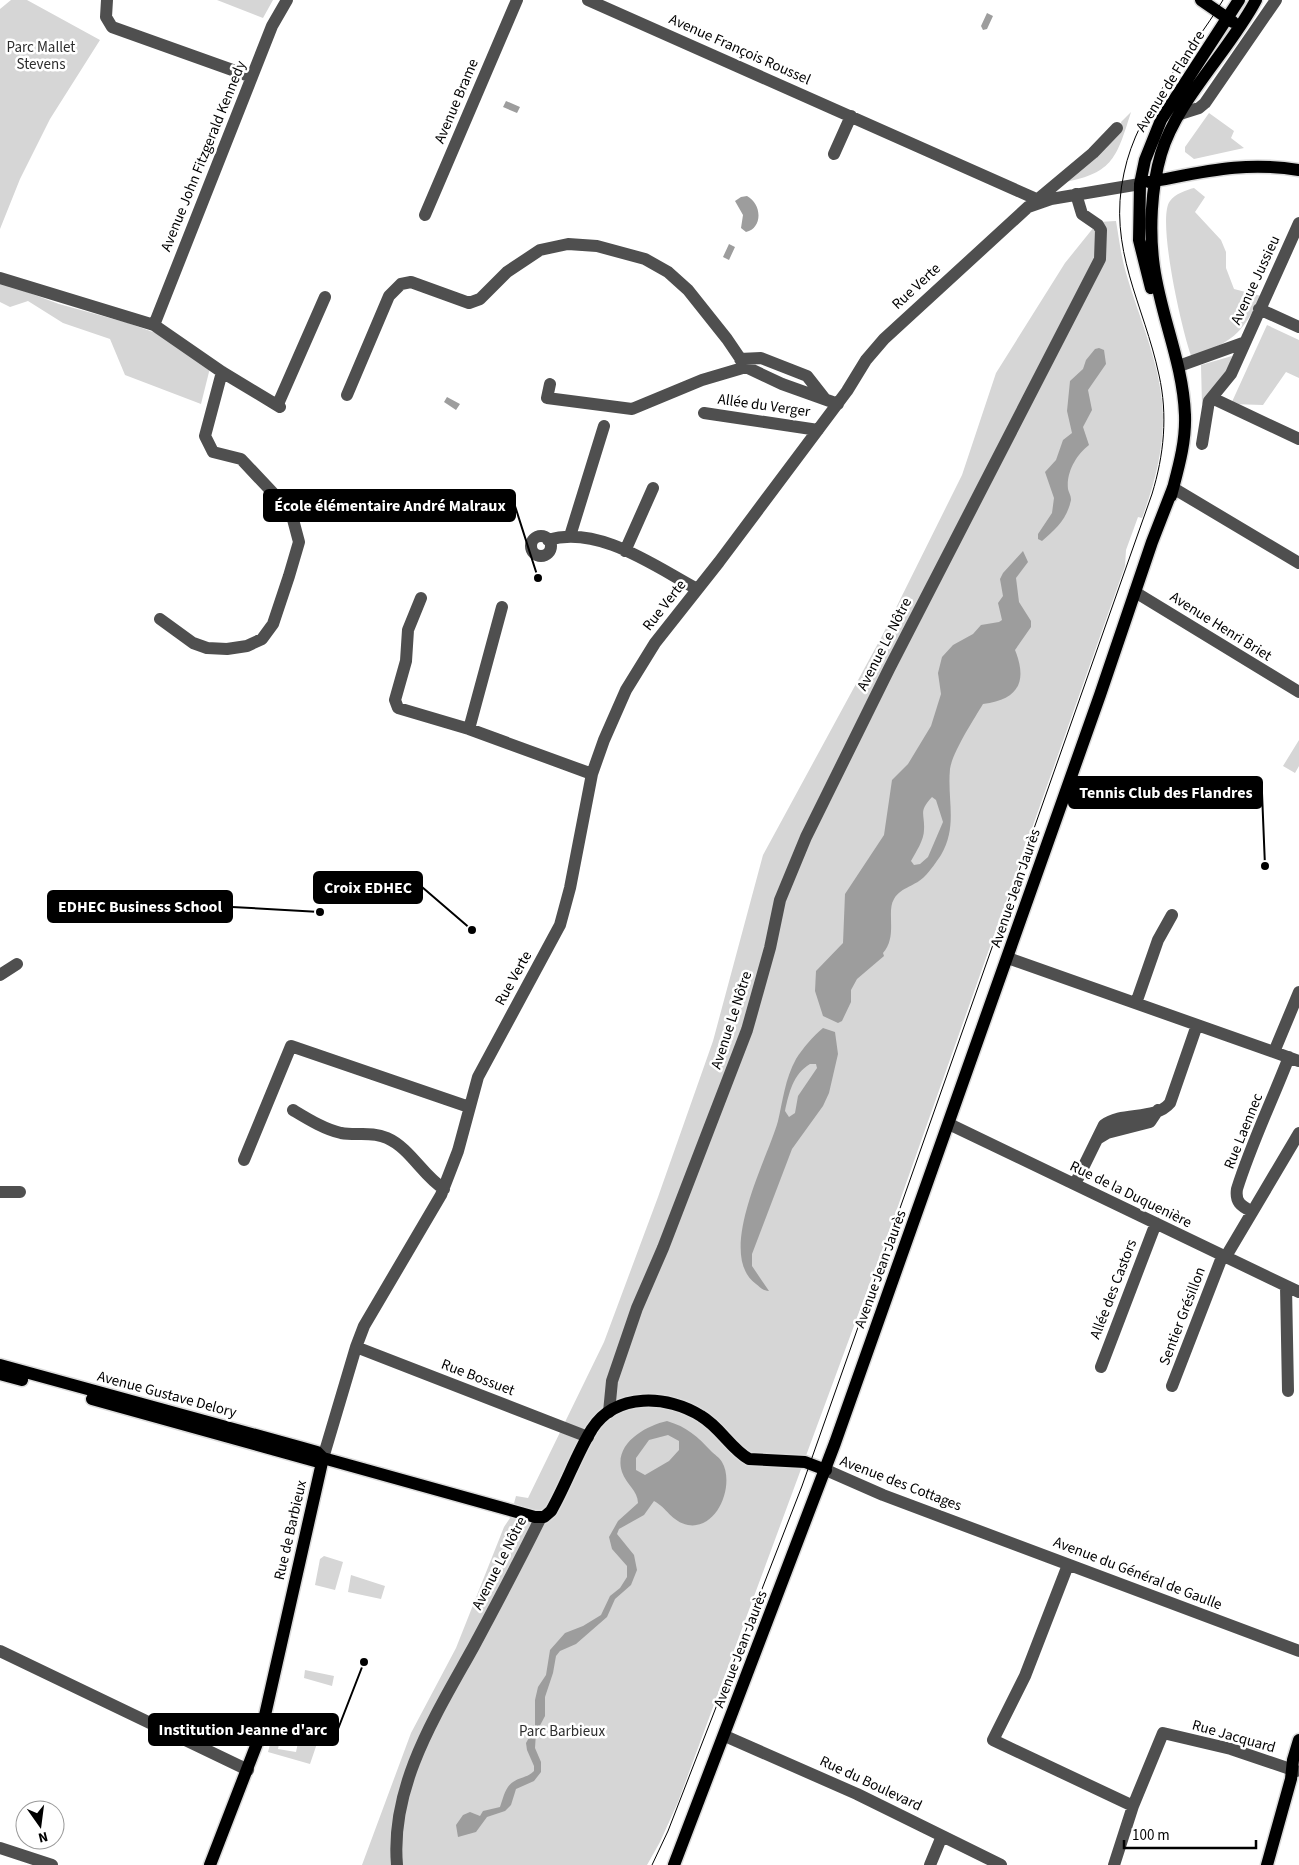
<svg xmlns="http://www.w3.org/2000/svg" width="1299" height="1865" viewBox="0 0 1299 1865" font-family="'Source Sans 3',sans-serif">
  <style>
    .green { fill: #d6d6d6 }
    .water { fill: #9d9d9d; fill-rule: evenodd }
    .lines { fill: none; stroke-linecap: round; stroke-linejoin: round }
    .major-casing { stroke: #dbdbdb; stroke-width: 15 }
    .minor { stroke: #4f4f4f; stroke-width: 12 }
    .major { stroke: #000; stroke-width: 12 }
    .tram { stroke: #000; stroke-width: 1 }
    .labels { text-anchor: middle; stroke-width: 5; stroke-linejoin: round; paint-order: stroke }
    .park-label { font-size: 15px; fill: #2d2d2d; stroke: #fff }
    .street-label { font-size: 15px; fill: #000; stroke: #fff }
    .leader { fill: none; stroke: #000; stroke-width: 2 }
    .callout-dot { fill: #000; stroke: #fff; stroke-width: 2 }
    .callout { fill: #000; stroke: #000; stroke-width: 2 }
    .callout-label { font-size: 16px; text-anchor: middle; font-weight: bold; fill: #fff }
  </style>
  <rect width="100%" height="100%" fill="#fff"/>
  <path class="green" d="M11 0H27L100 40 50 119 20 179 0 229V9Z
    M217 0H273L263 18Z
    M1131 112C1116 160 1112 174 1060 183L1122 128 1121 122Z
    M1209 113 1234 131 1231 138 1244 148 1194 159 1185 152V147Z
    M1194 188 1205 197 1195 212 1221 240 1226 252V268L1234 289 1261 296C1240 337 1233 340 1192 358 1183 336 1156 218 1170 201 1175 194 1186 190 1194 188Z
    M1116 221C1119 238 1121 256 1126 273 1140 321 1162 367 1163 417 1163 452 1154 486 1142 518L1138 517 1126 550 1125 566 892 1223 678 1802 660 1842 647 1865H362L411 1733 456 1648 504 1527 510 1518 516 1496 528 1498 604 1342 658 1197 713 1041 763 855 882 636 962 475 996 373 1065 263 1098 222Z
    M0 282 59 304 128 323 164 336 210 368 201 404 125 375 110 339 63 323 28 301 10 307 0 302Z
    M1267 325 1299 340V378L1286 372 1263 405 1231 404Z
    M1232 356 1228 370 1202 405 1201 365Z
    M1299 740V766L1295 773 1283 766Z
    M324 1556 343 1562 335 1590 315 1585 320 1559Z
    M351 1575 385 1586 381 1599 348 1592Z
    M305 1670 334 1676 332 1686 304 1678Z
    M276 1713 285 1715 278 1749 296 1752 304 1715 325 1720 310 1764 268 1752 277 1718Z"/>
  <path class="water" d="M987 13 993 16 987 29 983 30 981 26Z
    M506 101 520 107 517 113 503 107Z
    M747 196C762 204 763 228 746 232L741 228 743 215 735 201 741 197Z
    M729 244 735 247 729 260 723 257Z
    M1099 348 1104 350 1106 364 1088 390 1092 410 1083 427 1089 445C1077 454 1066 472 1068 489 1069 493 1071 495 1071 500 1067 519 1056 529 1042 541L1038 539V534L1052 513 1054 498 1045 472 1056 460 1063 440 1072 433 1067 411 1070 381 1083 369 1086 360 1095 349Z
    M447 397 460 404 456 410 444 402Z
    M1023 551 1028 562 1016 578 1019 602 1031 621V627L1015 650C1028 682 1018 700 983 704 974 719 952 753 950 769 947 800 958 826 941 855 937 861 930 871 925 876 916 886 901 887 894 899 886 912 898 936 883 953L884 956 857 979 851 990V1002L842 1021 838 1023 823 1016 815 991 816 971 843 943 845 894 884 835 892 780 908 764 931 726 941 694 938 673 942 657 953 645 973 634 981 625 999 622 1002 620 998 603 1003 596 1000 579 1003 573ZM932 797 936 800 943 822 928 857 920 864 914 865 911 861C916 852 924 840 924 830 925 813 918 812 932 797Z
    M823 1028 835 1032 838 1054 829 1093 823 1106 792 1149 752 1254V1266L769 1291C763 1291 760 1287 756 1284 715 1254 768 1158 778 1121 783 1100 785 1079 796 1059 803 1048 813 1036 823 1028ZM810 1064H816L817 1068 798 1096 795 1113 789 1117 785 1111C789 1093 793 1074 810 1064Z
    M667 1421C687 1427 697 1436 711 1451 714 1454 720 1458 722 1462 735 1484 718 1530 688 1525 672 1522 666 1507 654 1501L644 1515 619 1529 617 1534 634 1555 637 1570 631 1585 615 1599 607 1617 576 1644 560 1651 556 1656 553 1673 545 1697V1716L536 1733 535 1748 541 1762V1772L534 1781 516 1789 511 1805 505 1811 487 1817 476 1832 458 1837 456 1825 463 1815 470 1812 480 1816 483 1811 500 1807C503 1799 505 1787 513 1782 520 1777 527 1778 534 1771V1766L527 1750 526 1743 535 1727V1700L538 1687 546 1675 550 1650 565 1633 583 1626 601 1615 610 1596 620 1588 627 1577V1566L612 1549 609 1537 618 1521 638 1503C638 1491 626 1484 622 1472 613 1444 645 1426 667 1421ZM668 1435 679 1441V1450L669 1461 645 1475 636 1470V1458L649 1440Z"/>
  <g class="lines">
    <g class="major-casing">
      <path id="major" d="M1201 0 1233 22
        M1149 182C1204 172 1243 161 1299 170
        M1151 288 1139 240 1140 184 1145 160 1161 120 1239 0
        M1171 496C1178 469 1186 443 1185 415 1183 363 1161 317 1154 267 1149 232 1151 188 1161 154 1177 100 1230 50 1256 0
        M0 1365 303 1448 317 1452 323 1458 535 1517H544L551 1511C566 1485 576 1455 592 1429 616 1392 668 1395 701 1416 720 1427 731 1449 749 1459L805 1462 826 1470
        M0 1374 22 1380
        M92 1399 315 1461 323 1458
        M210 1865 261 1733 323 1458
        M674 1865 835 1443 1100 695 1152 542 1173 488
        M1267 1865 1291 1779 1293 1760 1299 1740"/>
    </g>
    <path class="minor" d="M107 0 106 17 112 27 252 77
      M588 0 1043 202
      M1180 114 1199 108 1205 103 1276 0
      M834 154 851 116
      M1038 199 1093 153 1117 128
      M425 215 517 0
      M0 278 154 325 222 372 280 407
      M1259 309 1299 327
      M154 325 272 26 287 0
      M740 359 761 358 807 376 825 399
      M1179 366 1243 343
      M550 384 547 398 632 409 702 380 746 367
      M347 395 389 296 401 284 411 282 469 303 480 299 507 272 540 250 568 244 597 246 645 259 668 272 688 290 727 339 746 367 782 384 838 404
      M1212 398 1299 439
      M278 404 325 297
      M704 413 818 430
      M1202 444 1209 401 1231 374 1299 223
      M1173 488 1299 563
      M570 536 604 426
      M531 546a10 10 0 1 1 20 0a10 10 0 1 1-20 0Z
      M548 540C599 525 654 566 697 589
      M625 551 653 488
      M1135 592 1299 692
      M421 598 408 630 406 661 395 700 398 708 469 729 592 774
      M160 619 193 643 207 648 227 649 247 646 262 639 273 624 289 576 299 542 291 512 241 459 213 452 205 436 222 372
      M469 729 502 607
      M1008 958 1299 1061
      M0 975 17 964
      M1136 1003 1158 940 1172 915
      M1274 1052 1299 992
      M293 1110C308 1119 324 1129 341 1133 357 1136 371 1131 387 1138 410 1148 423 1176 444 1189
      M949 1124 1299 1292
      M1097 1139 1107 1133 1150 1122 1158 1110
      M244 1160 291 1046 469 1107
      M1075 1184 1104 1125C1122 1111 1155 1121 1170 1103L1197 1025
      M0 1192H20
      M1251 1211C1241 1206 1235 1202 1237 1189 1251 1144 1272 1101 1289 1057
      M1225 1258 1299 1133
      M1286 1286 1288 1391
      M356 1347 588 1437
      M1101 1367 1156 1223
      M1172 1386 1222 1257
      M609 1412 612 1381 637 1308 663 1248 747 1030 770 948 780 900 806 837 889 669 1100 259 1101 230 1098 225 1082 214 1076 194
      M323 1458 356 1347 364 1326 441 1195 458 1151 478 1077 560 925 570 888 592 774 604 740 626 690 655 643 719 562 847 391 866 360 884 339 1028 207 1051 199 1140 184
      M826 1470 883 1495 1299 1651
      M1068 1565 1025 1676 993 1740 1133 1806
      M0 1651 248 1770
      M725 1736 857 1794 1001 1865
      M0 1848 52 1865
      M397 1865C390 1785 437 1713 474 1646 497 1603 520 1560 541 1517
      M930 1865 942 1836
      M1114 1865 1133 1806 1163 1733 1231 1749 1296 1771"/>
    <use href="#major" class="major"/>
    <path class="tram" d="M652 1865 668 1831 802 1486 1152 494C1164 455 1168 415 1159 375 1144 304 1107 249 1124 173 1138 106 1189 57 1223 0"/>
  </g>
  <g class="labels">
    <g class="park-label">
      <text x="41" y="52">Parc Mallet<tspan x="41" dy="17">Stevens</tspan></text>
      <text x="562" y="1736">Parc Barbieux</text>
    </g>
    <g class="street-label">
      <text transform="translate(740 49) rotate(24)" y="5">Avenue François Roussel</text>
      <text transform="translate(1170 81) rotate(-58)" y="5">Avenue de Flandre</text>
      <text transform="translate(456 101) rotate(-67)" y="5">Avenue Brame</text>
      <text transform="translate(203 156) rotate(-68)" y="5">Avenue John Fitzgerald Kennedy</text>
      <text transform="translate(1255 280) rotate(-65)" y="5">Avenue Jussieu</text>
      <text transform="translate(916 286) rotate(-43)" y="5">Rue Verte</text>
      <text transform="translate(764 405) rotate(8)" y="5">Allée du Verger</text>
      <text transform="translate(664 605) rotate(-52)" y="5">Rue Verte</text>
      <text transform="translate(1221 626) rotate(32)" y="5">Avenue Henri Briet</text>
      <text transform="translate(884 644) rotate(-63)" y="5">Avenue Le Nôtre</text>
      <text transform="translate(1015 888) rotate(-71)" y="5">Avenue Jean Jaurès</text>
      <text transform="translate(513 978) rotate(-61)" y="5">Rue Verte</text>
      <text transform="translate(731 1020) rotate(-72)" y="5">Avenue Le Nôtre</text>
      <text transform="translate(1243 1131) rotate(-68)" y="5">Rue Laennec</text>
      <text transform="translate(1131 1194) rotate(26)" y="5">Rue de la Duquenière</text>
      <text transform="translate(880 1269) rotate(-70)" y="5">Avenue Jean Jaurès</text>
      <text transform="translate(1113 1289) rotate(-69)" y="5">Allée des Castors</text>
      <text transform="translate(1182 1316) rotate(-69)" y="5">Sentier Grésillon</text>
      <text transform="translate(478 1377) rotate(21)" y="5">Rue Bossuet</text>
      <text transform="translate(167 1394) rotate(15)" y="5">Avenue Gustave Delory</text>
      <text transform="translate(901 1483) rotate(21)" y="5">Avenue des Cottages</text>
      <text transform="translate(290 1530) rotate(-77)" y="5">Rue de Barbieux</text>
      <text transform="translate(499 1563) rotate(-63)" y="5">Avenue Le Nôtre</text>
      <text transform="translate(1138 1573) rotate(21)" y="5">Avenue du Général de Gaulle</text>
      <text transform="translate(740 1649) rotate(-69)" y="5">Avenue Jean Jaurès</text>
      <text transform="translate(1234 1736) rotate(16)" y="5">Rue Jacquard</text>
      <text transform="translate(871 1783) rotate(25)" y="5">Rue du Boulevard</text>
    </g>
  </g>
  <path class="leader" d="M538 578L515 506M1265 866L1262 793M472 930L422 887M320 912L232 907M364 1662L338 1729"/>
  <g class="callout-dot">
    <circle cx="538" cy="578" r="5"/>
    <circle cx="1265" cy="866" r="5"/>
    <circle cx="472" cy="930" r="5"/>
    <circle cx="320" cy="912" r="5"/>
    <circle cx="364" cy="1662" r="5"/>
  </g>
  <g class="callout">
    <rect x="264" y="490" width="251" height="31" rx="5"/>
    <rect x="1069" y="777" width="193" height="31" rx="5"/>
    <rect x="314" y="872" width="108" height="31" rx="5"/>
    <rect x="48" y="891" width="184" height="31" rx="5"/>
    <rect x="149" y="1714" width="189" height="31" rx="5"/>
  </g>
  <g class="callout-label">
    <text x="390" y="511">École élémentaire André Malraux</text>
    <text x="1166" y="798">Tennis Club des Flandres</text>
    <text x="368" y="893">Croix EDHEC</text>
    <text x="140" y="912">EDHEC Business School</text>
    <text x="243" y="1735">Institution Jeanne d'arc</text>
  </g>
  <g transform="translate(40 1825) rotate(166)"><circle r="24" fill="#ffffff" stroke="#999999"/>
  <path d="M0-4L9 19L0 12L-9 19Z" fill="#000000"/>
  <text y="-8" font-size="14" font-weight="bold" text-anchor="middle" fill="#000000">N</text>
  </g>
  <path d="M1124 1840v8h132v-8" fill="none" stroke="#000000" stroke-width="2.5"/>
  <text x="1132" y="1840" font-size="15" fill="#000000" stroke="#ffffff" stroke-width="4" paint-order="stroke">100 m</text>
</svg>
